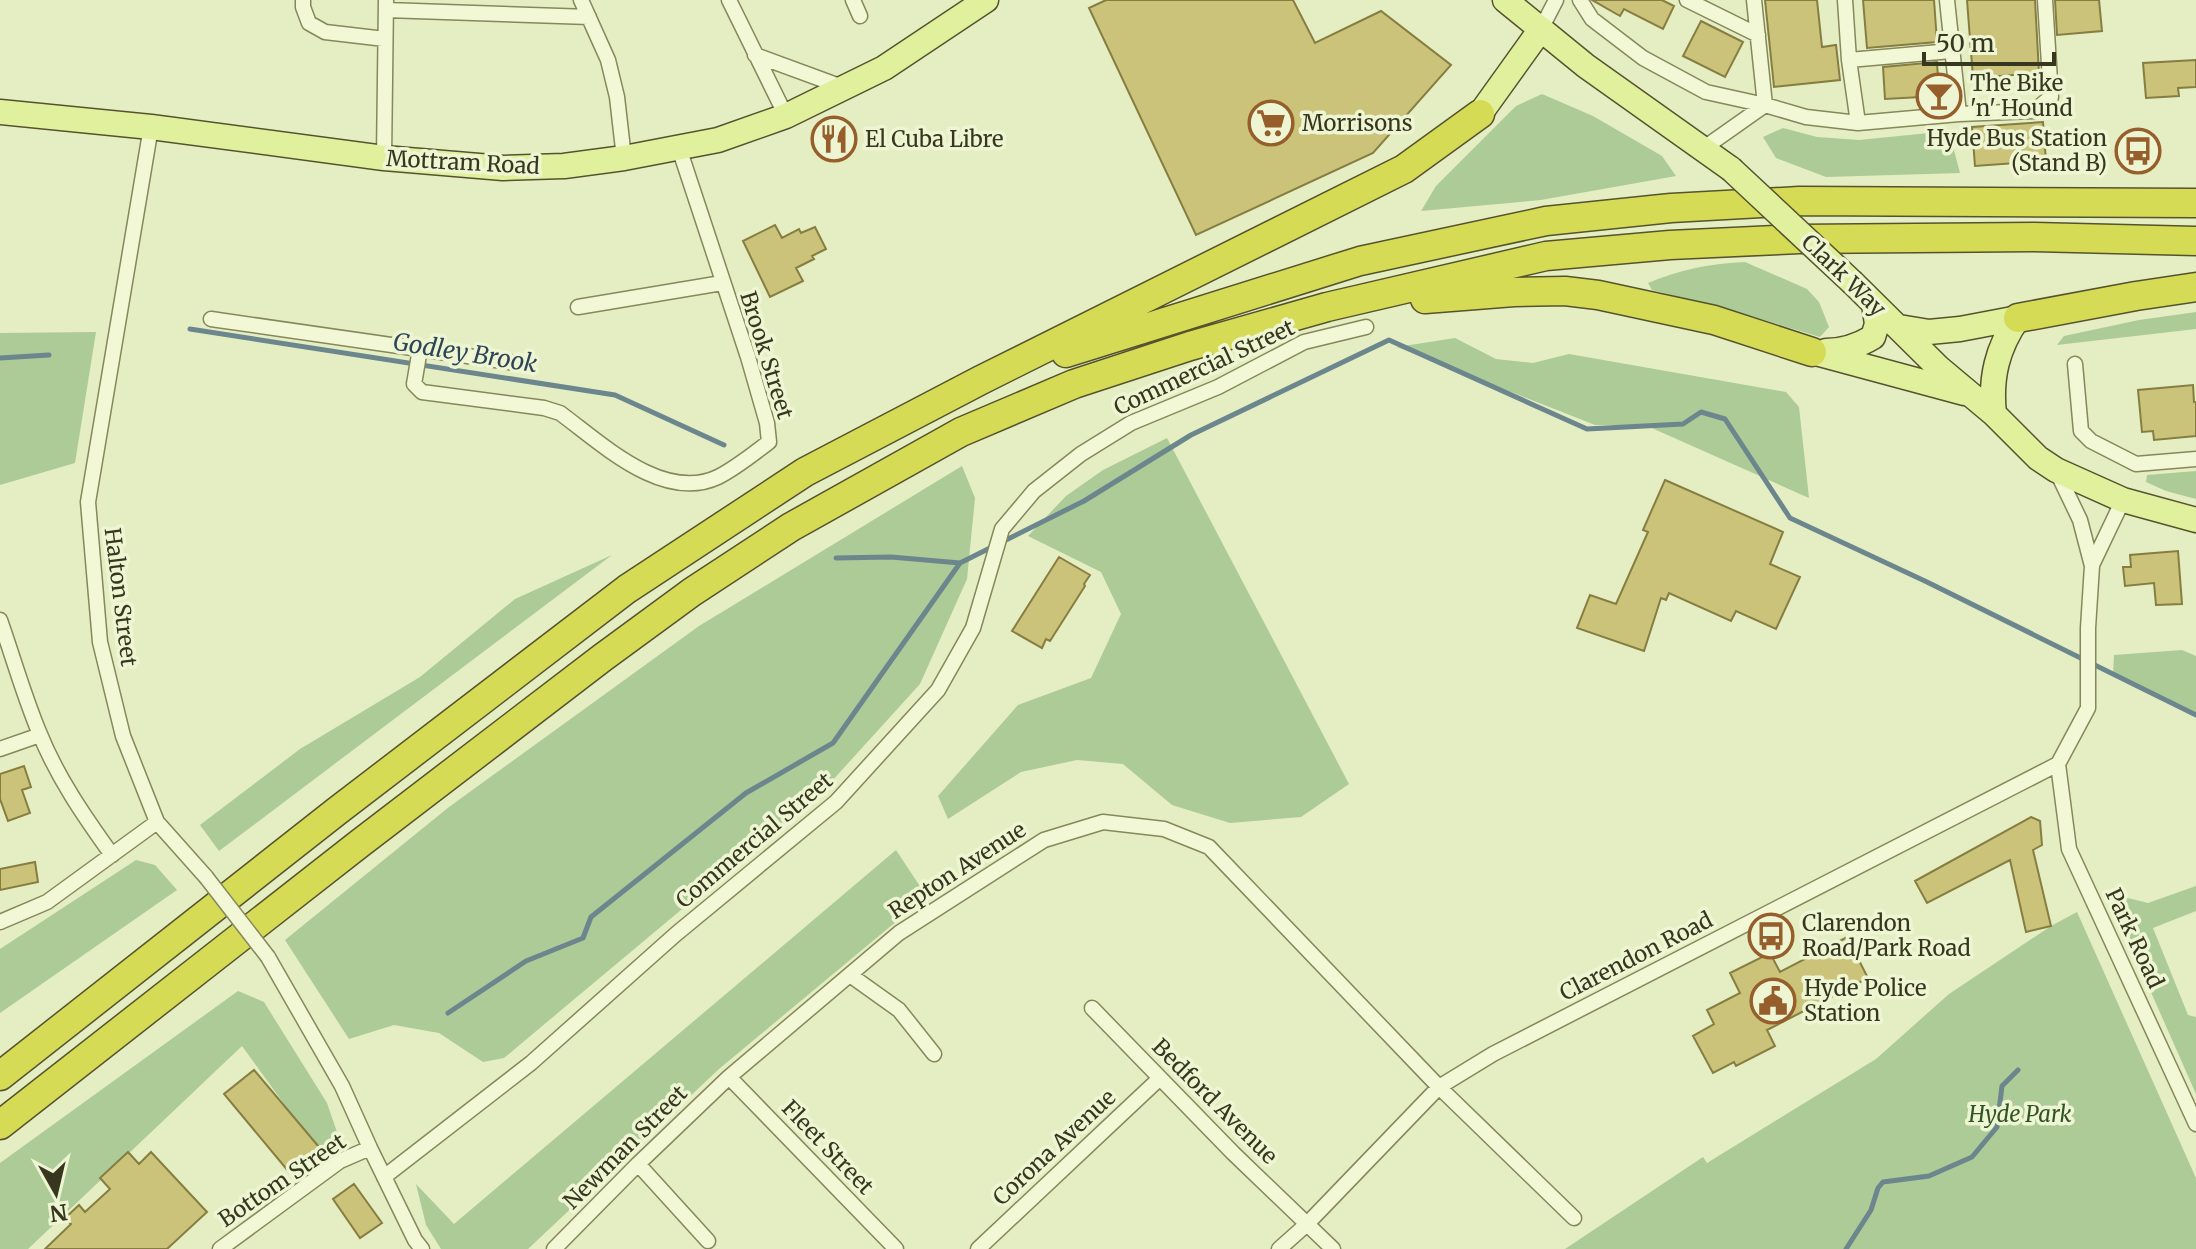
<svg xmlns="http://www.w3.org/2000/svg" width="2196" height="1249" viewBox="0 0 2196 1249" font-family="Merriweather,serif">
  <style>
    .green { fill: #accb97 }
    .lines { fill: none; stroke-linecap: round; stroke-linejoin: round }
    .stream { stroke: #6c868e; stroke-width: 5 }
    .building { fill: #cbc37a; stroke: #867e41; stroke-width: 2 }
    .minor-casing { stroke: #86875a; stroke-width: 17 }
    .primary-casing { stroke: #55532e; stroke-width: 27 }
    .motorway-casing { stroke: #55532e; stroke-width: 31 }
    .minor { stroke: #f2f8d6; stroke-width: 14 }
    .primary { stroke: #e1f09c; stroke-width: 24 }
    .motorway { stroke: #d5db55; stroke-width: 28 }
    .minor-bridge-casing { stroke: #86875a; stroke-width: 17; stroke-linecap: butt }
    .primary-bridge-casing { stroke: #55532e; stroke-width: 27; stroke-linecap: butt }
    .minor-bridge { stroke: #f2f8d6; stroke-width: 14 }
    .primary-bridge { stroke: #e1f09c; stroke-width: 24 }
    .labels { text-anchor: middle; stroke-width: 7; stroke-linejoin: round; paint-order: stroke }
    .poi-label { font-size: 22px; fill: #37361e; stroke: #eef5d3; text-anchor: start }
    .street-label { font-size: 22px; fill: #37361e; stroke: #eef5d3 }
    .park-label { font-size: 22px; font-style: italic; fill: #315325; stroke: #eef5d3 }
    .water-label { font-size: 24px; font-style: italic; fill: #2e4557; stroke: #eef5d3 }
  </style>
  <rect width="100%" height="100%" fill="#e5edc3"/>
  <path class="green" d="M1542 94 1593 116 1662 156 1676 176 1541 200 1421 211 1436 186 1516 106Z
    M1783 128 1817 137 1859 140 1949 131 1960 173 1826 177 1776 158 1763 137Z
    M1745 262 1807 289 1819 302 1829 327 1820 337 1741 313 1652 290 1648 283C1678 270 1712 263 1745 262Z
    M2196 312V329L2057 345 2064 336 2139 320Z
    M96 332 75 463 0 485V333Z
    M1455 338 1496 359 1533 363 1569 354 1786 392 1799 407 1809 498 1645 425H1595L1397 347Z
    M1167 438 1349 784 1301 817 1230 823 1172 805 1123 764 1077 760 1021 772 948 819 938 796 1018 705 1091 678 1121 614 1101 572 1028 536 1066 496 1103 470Z
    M962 466 975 498 967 579 920 684 822 792 504 1058 483 1062 439 1033 394 1025 349 1039 285 940 449 807 699 626Z
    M2196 471V499L2166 491 2146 482 2147 475Z
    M612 555 219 851 200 825 300 749 420 677 515 599Z
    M2182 650 2196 656V716L2113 676 2114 655Z
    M896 850 929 900 892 925 719 1069 528 1249H441L426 1225 416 1184 454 1224Z
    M136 860 155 865 177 890 0 1013V949Z
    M2196 886V911L2153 928 2188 1015 2196 1017V1094L2112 904 2120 896 2148 903Z
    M2077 912 2196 1178V1249H1565L1703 1157 1707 1163 1876 1059 1949 994 2051 926Z
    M238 991 264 1002 327 1103 337 1132 321 1155 242 1046 28 1249H0V1163Z"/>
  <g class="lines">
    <path class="stream" d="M190 329 615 395 724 445
      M0 358 49 355
      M1002 542 1084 501 1191 435 1389 340 1587 429 1683 424 1701 412 1725 419 1790 518 1927 582 2196 715
      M836 558 891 557 960 563
      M448 1013 526 961 583 938 591 917 746 793 833 743 960 563 994 546
      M1846 1249 1871 1210 1878 1188 1883 1182 1929 1176 1972 1157 1997 1127 2002 1086 2018 1070"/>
  </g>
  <path class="building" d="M1106 0H1293L1315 43 1381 11 1451 65 1373 153 1196 235 1089 8Z
    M1592 0H1662L1674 6 1663 29 1624 9 1620 16Z
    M1765 0H1817L1822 47 1836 45 1840 80 1774 87Z
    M1863 0H1934L1937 42 1867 48Z
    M1967 0H2035L2039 73 1973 78Z
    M2055 0H2099L2102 31 2057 35Z
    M1701 21 1743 42 1725 77 1683 56Z
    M2196 60V87L2178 88 2179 96 2146 98 2143 63Z
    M1937 62 1939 96 1885 99 1883 67Z
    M2043 122 2046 161 1975 166 1972 127Z
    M775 225 782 238 799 229 801 233 815 227 826 249 812 256 814 259 796 268 803 281 770 297 743 241Z
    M2193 385 2194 402H2196V436L2154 440 2153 431 2142 432 2138 390Z
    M1665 480 1783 532 1770 564 1800 577 1776 629 1736 611 1731 621 1669 593 1666 600 1661 598 1644 651 1577 628 1590 595 1616 604 1648 532 1643 530Z
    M2178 551 2182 604 2156 605 2154 583 2125 586 2123 567H2131L2130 555Z
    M1059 557 1090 575 1084 584 1085 586 1050 641 1046 639 1042 648 1012 631Z
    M24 766 31 787 22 790 30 813 8 821 0 799V774Z
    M2031 817 2040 821 2042 845 2033 850 2051 926 2026 932 2010 860 1927 903 1915 881Z
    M35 862 38 882 0 890V869Z
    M1847 937 1868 978 1767 1030 1775 1046 1736 1066 1734 1062 1713 1073 1693 1036 1714 1024 1707 1010 1740 993 1730 973 1770 953 1780 972Z
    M254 1070 319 1147 289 1172 224 1094Z
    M128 1152 139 1164 151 1152 207 1212 167 1249H45L71 1224 65 1218 79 1205 85 1212 110 1189 100 1178Z
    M354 1184 382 1223 360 1238 333 1199Z"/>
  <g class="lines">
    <g class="minor-casing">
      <path id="minor" d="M303 0V7L309 23 325 32 385 39
        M581 0 608 60 617 97 624 158
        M729 0 786 116
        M853 0 860 16
        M1580 0 1592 19 1643 58 1706 92 1765 105 1806 117 1858 123 1959 114 2034 111 2051 97 2045 0
        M1687 0 1758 35
        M1754 0 1765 105
        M1845 0 1849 60 1858 123
        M1947 0 1959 114
        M386 10 589 17
        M1541 29 1556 0
        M755 55 845 88
        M1849 60 1951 51
        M151 127 88 502 100 642 123 736 157 822 206 877
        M1704 148 1765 105
        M384 158 386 0
        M578 307 722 283
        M211 319 516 363
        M420 349 414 384 422 392 544 408 560 413C601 443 663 503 718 477 736 468 753 454 769 442L767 423 748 357 679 148
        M2075 364 2081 431 2091 441 2136 464 2196 459
        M2056 470 2080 520 2092 566 2088 628V708L2058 764
        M2092 565 2123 500
        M0 620C13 657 24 696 39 732 57 777 84 816 112 855
        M0 749 40 735
        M2058 764 2069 849 2196 1124
        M0 922 47 902 157 822
        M268 957 342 1086 370 1148 415 1240 422 1249
        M850 975 899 1010 934 1054
        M1092 1008 1233 1153 1333 1249
        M729 1077 896 1249
        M638 1164 708 1241
        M384 1177 531 1063 676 934 836 802 938 690 973 628 1002 529 1034 491 1081 454 1131 423 1218 387 1304 342 1366 327
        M220 1249 340 1161 370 1148
        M554 1249 638 1164 729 1077 899 933 1044 840 1103 822 1164 829 1209 847 1439 1087 1574 1218
        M978 1249 1160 1078
        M1279 1249 1307 1224 1439 1087 1493 1054 2058 764"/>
    </g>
    <g class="primary-casing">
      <path id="primary" d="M1505 0 1586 66 1731 169
        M0 112 151 127 384 158 503 168 564 166 624 158 718 140 786 116 884 68 986 0
        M1480 114 1541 29
        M1853 283 1939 368 1994 414 2038 458 2056 470 2123 500 2196 520
        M1899 327 1929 332 1960 329 2018 318
        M1826 351C1844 351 1858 346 1873 337L1877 324 1874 304
        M1812 352 1964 393
        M1994 414C1990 378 1997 348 2018 318"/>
    </g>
    <g class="motorway-casing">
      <path id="motorway" d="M1425 299 1514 292 1565 291 1598 295 1714 320 1812 352
        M2018 318 2136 296 2196 287
        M1066 353 1360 261 1546 221 1671 208 1799 201 2196 203
        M0 1076 337 811 627 589 805 472 981 380 1404 169 1480 114
        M0 1125 359 844 602 658 692 592 791 527 961 432 1074 384 1190 346 1327 307 1546 256 1670 245 1799 239 2034 237 2196 241"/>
    </g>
    <use href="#minor" class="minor"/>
    <use href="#primary" class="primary"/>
    <use href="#motorway" class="motorway"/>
    <g class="minor-bridge-casing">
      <path id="minor-bridge" d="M206 877 268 957"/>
    </g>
    <g class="primary-bridge-casing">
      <path id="primary-bridge" d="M1731 169 1853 283"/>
    </g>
    <use href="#minor-bridge" class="minor-bridge"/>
    <use href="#primary-bridge" class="primary-bridge"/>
  </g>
  <defs>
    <g id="bar-ring" transform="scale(2.3)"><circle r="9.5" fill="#eef5d3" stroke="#955e2b" stroke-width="1.5"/><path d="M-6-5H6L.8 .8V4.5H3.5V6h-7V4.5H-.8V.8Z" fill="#955e2b"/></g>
    <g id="supermarket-ring" transform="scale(2.3)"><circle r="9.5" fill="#eef5d3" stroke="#955e2b" stroke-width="1.5"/><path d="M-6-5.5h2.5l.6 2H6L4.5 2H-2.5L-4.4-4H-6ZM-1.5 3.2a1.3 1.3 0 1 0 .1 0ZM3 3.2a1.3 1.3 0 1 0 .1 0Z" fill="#955e2b"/></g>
    <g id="restaurant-ring" transform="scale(2.3)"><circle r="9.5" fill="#eef5d3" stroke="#955e2b" stroke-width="1.5"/><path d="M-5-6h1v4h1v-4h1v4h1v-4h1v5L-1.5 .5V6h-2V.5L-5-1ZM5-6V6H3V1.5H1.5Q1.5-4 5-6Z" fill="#955e2b"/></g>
    <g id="bus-ring" transform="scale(2.3)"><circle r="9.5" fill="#eef5d3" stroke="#955e2b" stroke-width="1.5"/><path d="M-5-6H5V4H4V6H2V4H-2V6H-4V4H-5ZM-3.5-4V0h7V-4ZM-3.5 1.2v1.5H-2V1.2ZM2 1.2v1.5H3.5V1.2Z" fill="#955e2b"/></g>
    <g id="civic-ring" transform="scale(2.3)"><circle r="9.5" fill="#eef5d3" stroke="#955e2b" stroke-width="1.5"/><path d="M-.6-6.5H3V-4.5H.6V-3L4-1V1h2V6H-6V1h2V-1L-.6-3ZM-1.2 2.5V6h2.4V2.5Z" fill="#955e2b"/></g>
  </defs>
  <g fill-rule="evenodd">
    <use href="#bar-ring" x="1939" y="96"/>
    <use href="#supermarket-ring" x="1271" y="123"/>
    <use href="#restaurant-ring" x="834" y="139"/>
    <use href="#bus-ring" x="2138" y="151"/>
    <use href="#bus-ring" x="1771" y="936"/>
    <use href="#civic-ring" x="1773" y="1001"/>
  </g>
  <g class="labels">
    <g class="poi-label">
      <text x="1970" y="91">The Bike<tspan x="1970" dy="25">'n' Hound</tspan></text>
      <text x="1302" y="131">Morrisons</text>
      <text x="2107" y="146" text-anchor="end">Hyde Bus Station<tspan x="2107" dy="25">(Stand B)</tspan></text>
      <text x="865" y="147">El Cuba Libre</text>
      <text x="1802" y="931">Clarendon<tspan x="1802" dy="25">Road/Park Road</tspan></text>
      <text x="1804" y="996">Hyde Police<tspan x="1804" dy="25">Station</tspan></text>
    </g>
    <g class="street-label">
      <text transform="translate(463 162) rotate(3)" y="8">Mottram Road</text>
      <text transform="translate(1844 275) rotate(44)" y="8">Clark Way</text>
      <text transform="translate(767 355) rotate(73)" y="8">Brook Street</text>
      <text transform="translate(1204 367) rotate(-25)" y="8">Commercial Street</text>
      <text transform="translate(121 597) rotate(83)" y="8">Halton Street</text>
      <text transform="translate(754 840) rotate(-40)" y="8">Commercial Street</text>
      <text transform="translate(957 870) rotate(-33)" y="8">Repton Avenue</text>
      <text transform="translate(2135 938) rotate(65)" y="8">Park Road</text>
      <text transform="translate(1636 956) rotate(-27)" y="8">Clarendon Road</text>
      <text transform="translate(1215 1101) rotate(45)" y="8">Bedford Avenue</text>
      <text transform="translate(625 1147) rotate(-45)" y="8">Newman Street</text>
      <text transform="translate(828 1147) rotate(46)" y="8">Fleet Street</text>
      <text transform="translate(1054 1147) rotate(-43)" y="8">Corona Avenue</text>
      <text transform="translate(282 1180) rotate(-34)" y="8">Bottom Street</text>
    </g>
    <g class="park-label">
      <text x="2020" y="1122">Hyde Park</text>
    </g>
    <g class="water-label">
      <text transform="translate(465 353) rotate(9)" y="8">Godley Brook</text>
    </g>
  </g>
  <g transform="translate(56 1193) rotate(172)" stroke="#eef5d3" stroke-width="6" paint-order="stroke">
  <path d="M0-6L14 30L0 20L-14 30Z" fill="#37361e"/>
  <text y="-12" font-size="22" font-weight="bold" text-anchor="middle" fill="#37361e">N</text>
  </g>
  <path d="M1924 52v12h130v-12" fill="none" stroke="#37361e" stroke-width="4"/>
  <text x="1936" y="52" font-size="24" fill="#37361e" stroke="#eef5d3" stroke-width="6" paint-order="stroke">50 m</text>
</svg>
